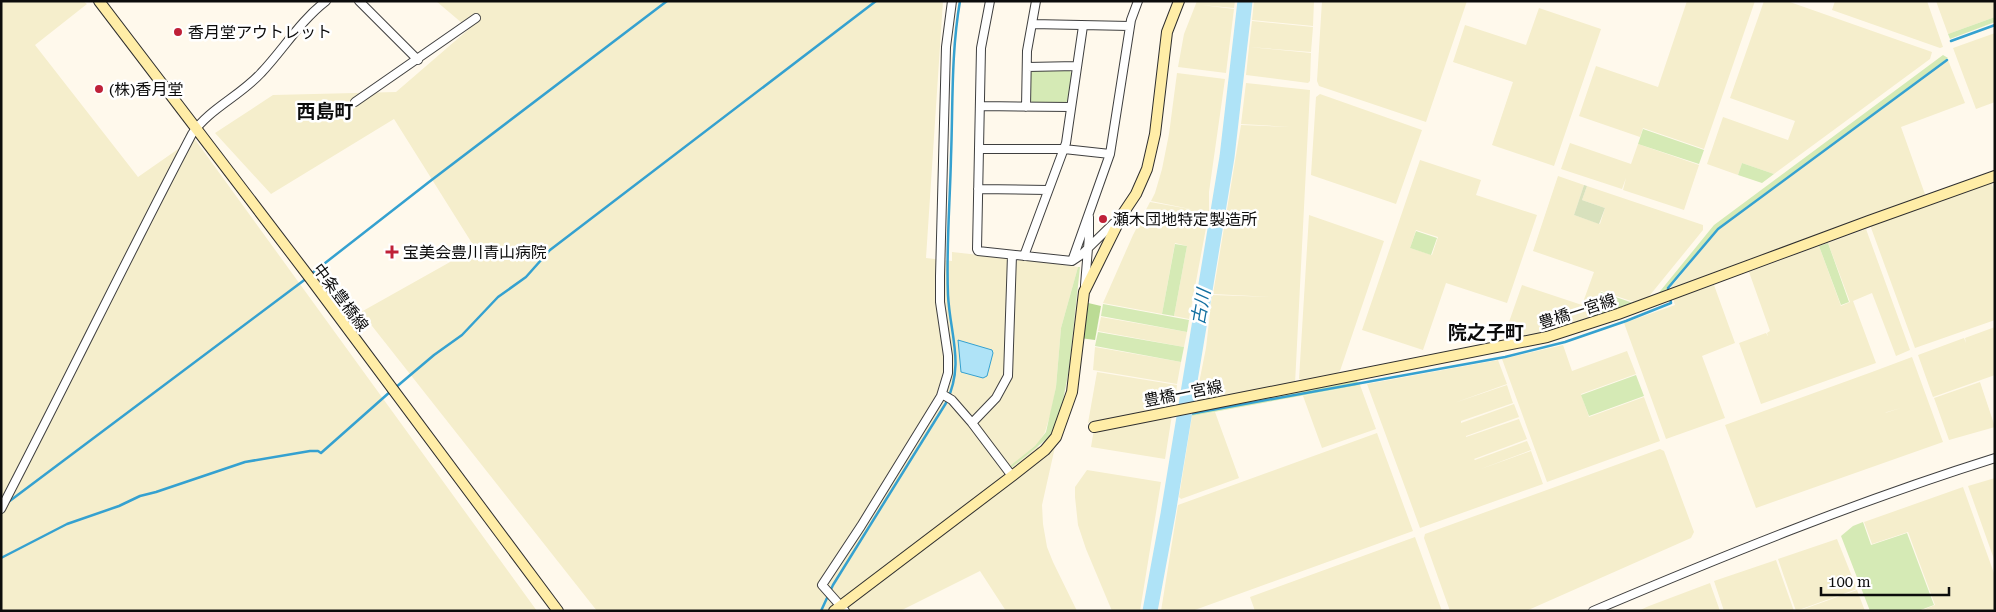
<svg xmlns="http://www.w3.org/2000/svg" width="1996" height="612" viewBox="0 0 1996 612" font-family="'Roboto Serif','Noto Sans JP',serif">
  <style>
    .farmland { fill: #f5eecc; fill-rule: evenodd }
    .green { fill: #d5eab5 }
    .forest { fill: #bbdb94 }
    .cemetery { fill: #d8e1bd }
    .water { fill: #afe3f7; stroke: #35a1d0 }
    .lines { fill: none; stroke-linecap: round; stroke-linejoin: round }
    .stream { stroke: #35a1d0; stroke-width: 2.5 }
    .river { stroke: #afe3f7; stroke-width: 15 }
    .minor-casing { stroke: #3f3f3f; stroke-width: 10 }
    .secondary-casing { stroke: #2e2e2e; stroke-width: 12 }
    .minor { stroke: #fff; stroke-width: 8 }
    .secondary { stroke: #ffeda7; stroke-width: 10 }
    .poi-dot { fill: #bf2138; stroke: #fff; stroke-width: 2 }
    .labels { text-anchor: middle; stroke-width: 5; stroke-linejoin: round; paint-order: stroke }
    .poi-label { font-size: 16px; fill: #0c0c0c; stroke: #fff; text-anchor: start }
    .street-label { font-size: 16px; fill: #0c0c0c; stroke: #fff }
    .water-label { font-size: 18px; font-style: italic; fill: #1370a1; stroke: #fff }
    .quarter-label { font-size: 19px; font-weight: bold; fill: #0c0c0c; stroke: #fff }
  </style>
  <rect width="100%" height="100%" fill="#fff9ec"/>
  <path class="farmland" d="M1 1H83L87 4 35 45 138 177 194 138 537 611H1Z
    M436 1H943L926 258 952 261V252L1006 258 1008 261V268L1015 269 1016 262 1020 259 1078 267 1061 328 1056 387 1051 412 1045 432 1039 442 1036 461 1055 447 1042 505 1043 524 1047 547 1053 562 1077 611H1006L980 571 900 611H597L361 312 475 248 394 119 271 194 215 133 273 95 396 92 469 29Z
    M1197 1H1235L1234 8 1201 5 1234 9 1226 73 1178 67 1184 34Z
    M1254 1H1314L1313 26 1252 20Z
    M1322 1H1467L1426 122 1319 86 1317 81Z
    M1687 1H1755L1704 149 1643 128 1640 137 1579 116 1596 66 1658 87Z
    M1764 1H1787L1932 52 1930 59 1774 174 1742 163 1738 175 1707 164 1723 117 1788 140 1795 121 1730 98Z
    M1835 1H1927L1943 47 1940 48 1832 10Z
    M1936 1H1995V17L1948 34Z
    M1539 8 1601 29 1554 166 1492 145 1513 82 1453 62 1465 25 1526 45Z
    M1252 21 1313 27 1311 52 1249 47Z
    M1995 33V102L1976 109 1953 48Z
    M1249 47 1311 53 1310 81 1308 83 1246 75Z
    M1948 60 1965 103 1901 127 1926 197 1672 289 1671 287 1719 229Z
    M1177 73 1225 79 1209 192V212L1189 319 1174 316 1187 246 1175 243 1162 314 1103 303 1133 235 1150 202 1195 210 1151 201 1155 193 1162 169 1169 134Z
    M1246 83 1310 90 1295 384 1195 403 1206 348 1212 295 1274 297 1213 294 1241 125 1291 127 1241 124Z
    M1320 94 1422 130 1396 204 1311 175 1316 97Z
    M1570 143 1631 164 1638 144 1699 165 1684 210 1623 190 1626 178 1622 189 1561 169Z
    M1420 160 1481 180 1476 195 1537 215 1507 303 1446 283 1423 350 1362 330ZM1416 230 1438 237 1432 255 1410 248Z
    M1558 176 1584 185 1574 215 1600 224 1605 208 1582 200 1587 186 1703 225V230L1646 300 1637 303 1601 291 1591 319 1506 342 1503 339 1522 285 1582 305 1594 272 1533 251Z
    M1991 182 1995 192V320L1915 348 1870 225Z
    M1309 215 1384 241 1340 371 1335 375 1305 381 1299 379Z
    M1866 229 1910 350 1896 356 1872 293 1853 301 1876 363 1761 404 1739 343 1766 333 1768 336 1767 333 1770 331 1749 272 1819 246 1841 306 1850 302 1828 243Z
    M1714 285 1735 343 1702 356 1725 418 1666 439 1624 323 1675 305 1673 299Z
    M1101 317 1187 332 1184 347 1098 331Z
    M1995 327V375L1933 397 1918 355 1964 338 1966 343 1965 338Z
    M1563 345 1572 371 1627 351 1636 374 1581 394 1589 417 1644 397 1660 441 1547 482 1502 359Z
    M1095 347 1181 362 1177 384 1093 370Z
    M1912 357 1943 442 1756 508 1725 425 1872 372 1887 412 1885 413 1901 408 1887 412 1872 372Z
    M1498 360 1507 384 1454 403 1507 385 1513 403 1461 421V423L1514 404 1519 417 1466 436V437L1519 419 1527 439 1474 459 1475 460 1527 441 1531 450 1478 470 1531 451 1543 484 1420 528 1367 384Z
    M1097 372 1177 385 1174 407 1088 423Z
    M1980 382 1995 427 1949 440 1934 398Z
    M1360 385 1376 429 1322 448 1303 396Z
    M1215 412 1239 478 1181 499 1179 497 1192 416Z
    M1172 415 1165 459 1091 447 1094 429Z
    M1377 433 1413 531 1192 611H1161L1178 505Z
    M1660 449 1664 451 1694 532 1691 538 1526 611H1450L1424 538 1425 534Z
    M1087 470 1161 482 1140 611H1112L1086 549 1078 525 1075 497V487Z
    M1995 478V562L1968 486Z
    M1963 487 1995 576V611H1920L1935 605 1908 532 1872 544 1864 522Z
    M1415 537 1442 611H1255L1250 597Z
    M1837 539 1857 589 1796 611 1778 559Z
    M1776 560 1794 611H1724L1714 581Z
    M1710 583 1720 611H1638L1649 606Z
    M1857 590 1865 611H1798Z"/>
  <path class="green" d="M1995 17V22L1950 39 1948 34Z
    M1943 55 1948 58 1718 228 1672 285 1668 287V290L1657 295 1714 225Z
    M1035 69H1068L1073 75 1069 100 1063 104H1034L1029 99 1030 74Z
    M1643 129 1704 150 1699 164 1638 144Z
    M1742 163 1774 174 1762 183 1738 175Z
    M1416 231 1437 238 1431 255 1410 248Z
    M1828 243 1849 302 1841 305 1819 246Z
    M1175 244 1187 246 1174 316 1162 314Z
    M1078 267H1080L1069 369 1063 401 1054 433 1011 468 1010 466 1035 446 1046 432 1056 387 1061 328Z
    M1601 292 1636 304 1591 319Z
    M1103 304 1189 320 1187 332 1101 316Z
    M1098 332 1184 347 1181 362 1095 346Z
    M1636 375 1644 396 1589 416 1581 395Z
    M1356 380 1360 385 1192 416 1194 410Z
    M1863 522 1871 545 1907 533 1934 605 1918 611H1870L1841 536 1853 526Z"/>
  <path class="forest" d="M1084 302 1101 306 1095 340 1080 338Z"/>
  <path class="cemetery" d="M1584 185 1587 186 1582 200 1605 208 1599 224 1574 215Z"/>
  <path class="water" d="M958 340 992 350 993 353 987 376 983 378 961 372Z"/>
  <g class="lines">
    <path class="stream" d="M1951 41 1995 25
      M311 274 429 182 667 1
      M1669 292 1668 288 1718 229 1947 60
      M395 388 434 355 462 335 498 297 526 277 550 250 876 1
      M1184 415 1505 357 1565 342 1626 321 1671 303 1670 297
      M7 503 307 278
      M1 558 67 524 119 506 140 496 156 492 245 462 310 451H318L321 453 391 391
      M821 611 833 585 946 403C965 364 950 335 948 295 946 249 950 203 951 157 953 105 951 53 960 1"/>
    <path class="river" d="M1150 611 1168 514 1227 157 1245 1"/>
    <g class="minor-casing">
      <path id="minor" d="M359 1 418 60
        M990 1 981 48 977 249 978 251 1072 261 1081 255 1119 218
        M1032 24 1130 26
        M1027 67 1077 66
        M355 102 476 18
        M981 106 1071 107
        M1026 107 1027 51 1036 1
        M979 149H1064L1110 154
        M978 189 1048 190
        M1024 256 1066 143 1083 26
        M1072 261 1110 154 1131 20 1138 1
        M1085 285 1089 236V217
        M942 394 952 400 972 423 1012 476
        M972 423 996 398 1008 376 1012 255
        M1 509C66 384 127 258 192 134 209 109 240 96 261 73 283 50 300 21 326 1
        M845 611 822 585 861 526 941 396 948 373V356L940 302V276L946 47 952 1
        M1593 611C1725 555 1858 501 1995 458"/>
    </g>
    <g class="secondary-casing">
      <path id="secondary" d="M99 1 310 278 558 611
        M1094 427 1547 337 1618 314 1869 221 1995 176
        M834 611 1012 476 1045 450 1056 437 1072 392 1084 292 1122 215 1136 194 1147 169 1155 134 1167 32 1179 1"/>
    </g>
    <use href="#minor" class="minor"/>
    <use href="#secondary" class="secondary"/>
  </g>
  <g class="poi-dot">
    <circle cx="178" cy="32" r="5"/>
    <circle cx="99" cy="89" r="5"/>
    <circle cx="1103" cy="219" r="5"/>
    <path d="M389.5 244.5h5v5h5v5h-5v5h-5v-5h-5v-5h5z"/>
  </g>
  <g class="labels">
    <g class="poi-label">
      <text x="188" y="38">香月堂アウトレット</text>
      <text x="109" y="95">(株)香月堂</text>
      <text x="1113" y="225">瀬木団地特定製造所</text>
      <text x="403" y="258">宝美会豊川青山病院</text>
    </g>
    <g class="street-label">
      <text transform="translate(341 297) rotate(53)" y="6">中条豊橋線</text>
      <text transform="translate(1577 311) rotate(-18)" y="6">豊橋一宮線</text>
      <text transform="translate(1183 393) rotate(-11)" y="6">豊橋一宮線</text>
    </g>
    <g class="water-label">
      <text transform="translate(1201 307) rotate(-80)" y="6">古川</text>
    </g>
    <g class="quarter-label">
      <text x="325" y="118">西島町</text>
      <text x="1486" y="339">院之子町</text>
    </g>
  </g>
  <rect width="1996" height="612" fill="none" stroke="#0c0c0c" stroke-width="5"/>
  <path d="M1821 587v8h128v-8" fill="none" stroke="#0c0c0c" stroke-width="2.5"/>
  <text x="1828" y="587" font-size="15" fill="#0c0c0c" stroke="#ffffff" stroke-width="4" paint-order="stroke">100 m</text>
</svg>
